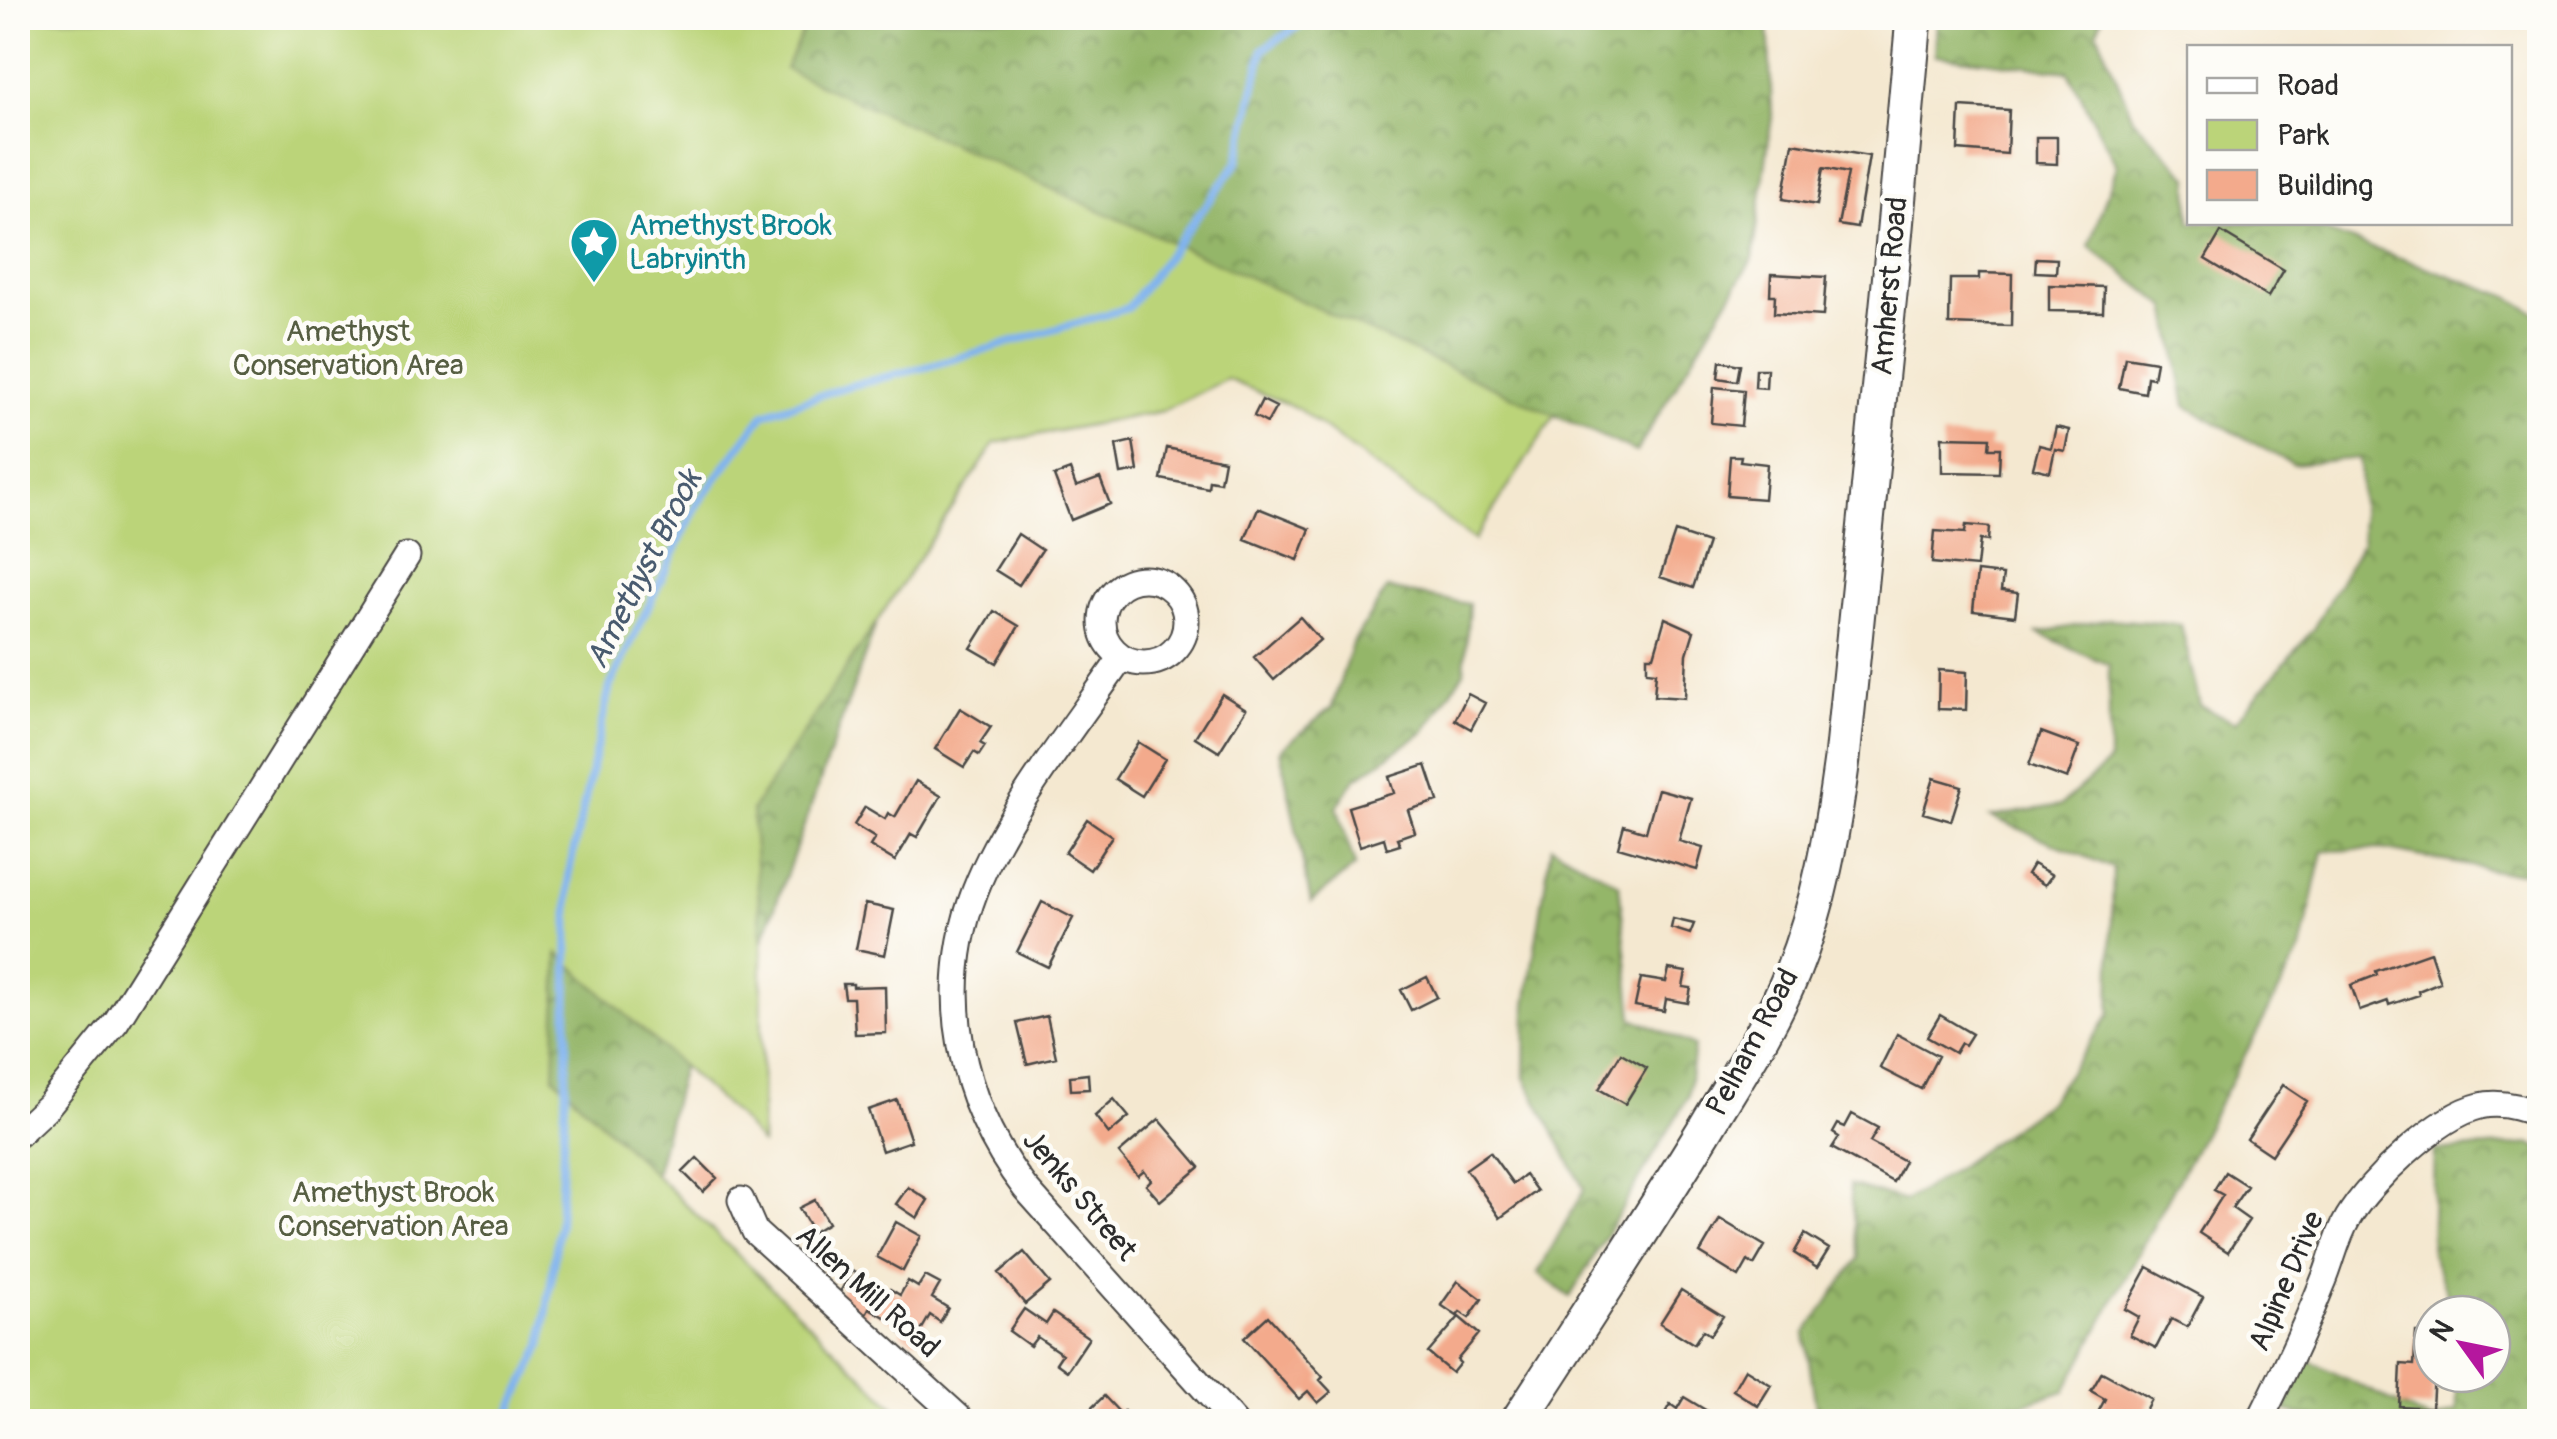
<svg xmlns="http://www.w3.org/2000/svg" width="2557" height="1439" viewBox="0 0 2557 1439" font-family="Pangolin,sans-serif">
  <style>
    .forest { fill: url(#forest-crowns); stroke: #60704a; stroke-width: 2.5 }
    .green { fill: #bbd479; stroke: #738052; stroke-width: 2.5 }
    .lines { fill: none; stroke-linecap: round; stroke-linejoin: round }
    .stream { stroke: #81b4ee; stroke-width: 8 }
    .building { fill: #f3aa8c }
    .minor-casing { stroke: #494744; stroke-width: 29 }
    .secondary-casing { stroke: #494744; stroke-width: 39 }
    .minor { stroke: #fff; stroke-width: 25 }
    .secondary { stroke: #fff; stroke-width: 35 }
    .labels { text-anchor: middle; stroke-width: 9; stroke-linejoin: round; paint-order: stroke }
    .culture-label { font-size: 30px; fill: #0d838f; stroke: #fdfcf7; text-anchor: start }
    .street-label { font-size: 30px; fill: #2b2b2b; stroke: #fdfcf7 }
    .park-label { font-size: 30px; fill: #565e42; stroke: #fdfcf7 }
    .water-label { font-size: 32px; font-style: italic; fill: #495b6f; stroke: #fdfcf7 }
  </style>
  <defs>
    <pattern id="forest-crowns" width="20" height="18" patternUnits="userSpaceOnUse" patternTransform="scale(2.5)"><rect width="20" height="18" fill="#94b669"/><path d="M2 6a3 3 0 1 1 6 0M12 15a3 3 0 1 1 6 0" fill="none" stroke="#799457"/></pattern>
  </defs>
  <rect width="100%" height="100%" fill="#fdfcf7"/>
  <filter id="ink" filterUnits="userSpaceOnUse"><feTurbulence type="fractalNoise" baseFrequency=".01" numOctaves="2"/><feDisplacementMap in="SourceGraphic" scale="20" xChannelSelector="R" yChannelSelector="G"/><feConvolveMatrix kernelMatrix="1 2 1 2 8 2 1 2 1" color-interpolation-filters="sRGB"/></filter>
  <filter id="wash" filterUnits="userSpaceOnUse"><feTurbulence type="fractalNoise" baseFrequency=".0048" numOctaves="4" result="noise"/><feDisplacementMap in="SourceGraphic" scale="40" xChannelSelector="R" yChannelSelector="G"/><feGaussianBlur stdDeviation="2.25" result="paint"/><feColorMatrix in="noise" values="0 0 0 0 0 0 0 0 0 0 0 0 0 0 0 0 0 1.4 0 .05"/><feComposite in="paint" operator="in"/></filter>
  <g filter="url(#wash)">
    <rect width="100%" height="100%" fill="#f4e8d0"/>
    <path class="forest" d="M18 18H1768L1772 116 1753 258 1636 452 1281 292 1162 411 995 443 877 621 762 943 761 1144 737 1116 682 1066 655 1175 903 1416 905 1421H18Z
      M1937 18H2102L2097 31 2133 118 2189 177 2190 222 2302 223 2507 296 2539 315V873L2502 872 2382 849 2323 851 2301 950 2065 1391 1987 1415V1421H1818L1805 1334 1859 1258 1849 1185 1905 1201 1951 1172 2048 1102 2110 1014 2113 868 1991 817 2061 805 2109 762V665L2038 633 2110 619 2181 625 2200 706 2235 722 2313 629 2362 542 2360 458 2292 464 2186 406 2167 307 2089 246 2117 166 2068 71 1935 55Z
      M1387 589 1469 604 1464 672 1424 732 1355 779 1337 807 1355 866 1311 902 1280 750 1332 707 1352 644Z
      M1551 846 1619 884 1633 1018 1694 1046 1688 1097 1570 1297 1538 1273 1584 1189 1525 1078 1526 1005Z
      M2532 1144 2539 1149V1421L2333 1422 2286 1411 2306 1359 2432 1421 2457 1411V1374H2492V1314H2456L2431 1254 2434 1151Z"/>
    <path class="green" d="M18 18H809L785 69 1555 415 1474 540 1297 408 1227 379 1162 411 995 443 752 810 762 943 761 1144 737 1116 558 953 554 1077 909 1421H18Z"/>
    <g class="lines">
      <path class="stream" d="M506 1422 542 1345 559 1225 567 1066 569 872 610 686 698 503 764 414 845 387 930 366 1128 308 1238 162 1263 49 1311 18"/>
    </g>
    <g id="blocks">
      <path class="building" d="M1960 107 2009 110 2007 154 1958 150Z
        M2036 137H2057V164L2036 163Z
        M1793 143 1869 156 1857 228 1838 225 1848 173 1823 168 1817 205 1783 199Z
        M2221 232 2284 270 2268 297 2205 259Z
        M2036 258 2057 259 2056 273 2035 272Z
        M1979 273 2012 274 2011 326 1949 324 1950 279H1979Z
        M1771 274 1826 277 1823 316 1774 313 1775 295H1770Z
        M2049 285 2104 287 2103 312 2049 311Z
        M2125 357 2156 362 2153 378 2147 377 2145 393 2119 388Z
        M1720 361 1740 365 1737 381 1718 378Z
        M1756 369H1767L1766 388 1755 387Z
        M1714 387 1744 390 1741 426 1711 423Z
        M1262 400 1276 407 1267 423 1254 416Z
        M2056 427 2069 430 2065 451 2055 449 2050 472 2033 468 2039 445 2051 448Z
        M1942 437 1990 438 1989 448H2000L1999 473 1942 472Z
        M1133 441 1138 471 1121 474 1116 445Z
        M1167 448 1224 460 1220 482 1209 480 1208 488 1161 479Z
        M1730 456H1741L1740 461 1767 464 1764 499 1727 496Z
        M1070 470 1076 487 1100 478 1110 504 1071 520 1054 476Z
        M1258 508 1310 529 1298 560 1245 539Z
        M1966 525 1989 527 1988 541 1980 540 1977 567 1932 563 1935 531 1965 533Z
        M1675 532 1708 543 1693 588 1660 577Z
        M1018 534 1042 550 1019 585 995 570Z
        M1977 572 2003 575 2001 591 2018 593 2015 616 1973 611Z
        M994 611 1019 626 997 663 971 648Z
        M1300 617 1320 640 1274 680 1254 657Z
        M1665 618 1694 631 1687 654 1685 698 1654 696 1656 672 1647 671V656H1654Z
        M1939 670 1967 672 1966 710 1938 709Z
        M1222 694 1246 709 1219 752 1195 737Z
        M1468 694 1485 703 1471 729 1455 720Z
        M960 708 991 727 980 743 985 746 979 755 974 752 964 767 935 749Z
        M2041 732 2079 746 2067 779 2029 765Z
        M1138 742 1165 759 1142 796 1115 779Z
        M1426 765 1438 801 1408 810 1415 832 1397 838 1400 845 1387 849 1384 838 1360 846 1348 807 1394 793 1389 777Z
        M1934 778 1962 786 1951 821 1923 813Z
        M916 781 941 796 917 837 911 834 895 861 870 846 875 838 854 825 865 807 885 819 888 813 895 817Z
        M1658 789 1691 798 1679 841 1703 848 1697 870 1618 847 1624 825 1646 832Z
        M1087 819 1112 836 1090 870 1065 853Z
        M2033 864 2052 875 2045 885 2027 874Z
        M1042 902 1073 918 1048 967 1017 952Z
        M865 904 894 910 885 955 856 949Z
        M1673 919 1694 924 1690 934 1671 928Z
        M2430 952 2440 982 2418 991 2419 995 2389 1005 2388 1001 2360 1011 2351 985 2377 975 2376 971Z
        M1669 969 1686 972 1683 987 1691 988 1688 1003 1666 999 1664 1011 1635 1006 1641 978 1666 982Z
        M1427 977 1437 997 1411 1010 1401 990Z
        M843 984H853V987L885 986 886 1033 855 1034 853 998H845Z
        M1940 1015 1972 1034 1965 1045 1961 1043 1955 1053 1927 1037Z
        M1047 1016 1056 1057 1027 1064 1017 1023Z
        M1897 1034 1938 1056 1921 1089 1880 1068Z
        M1621 1053 1647 1068 1625 1104 1599 1089Z
        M1088 1074 1089 1089 1071 1090 1070 1076Z
        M2283 1085 2307 1101 2271 1155 2247 1139Z
        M1114 1099 1129 1117 1109 1134 1095 1116Z
        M897 1100 911 1141 882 1151 868 1110Z
        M1852 1114 1878 1128 1870 1142 1904 1161 1893 1182 1832 1148 1839 1137 1833 1133 1838 1124 1845 1127Z
        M1159 1119 1200 1167 1160 1201 1146 1185 1151 1180 1144 1171 1138 1176 1119 1153Z
        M1490 1152 1513 1184 1525 1175 1537 1191 1500 1218 1466 1169Z
        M697 1158 717 1178 703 1192 683 1172Z
        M2225 1172 2247 1186 2232 1208 2249 1220 2228 1252 2199 1233 2223 1195 2214 1190Z
        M908 1187 928 1200 917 1218 896 1204Z
        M815 1200 828 1223 813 1232 799 1208Z
        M1720 1219 1765 1246 1754 1265 1748 1261 1739 1277 1700 1253Z
        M896 1222 921 1236 903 1271 877 1257Z
        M1805 1234 1829 1249 1817 1268 1794 1253Z
        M1024 1252 1050 1283 1025 1304 999 1273Z
        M2148 1267 2203 1297 2187 1327 2171 1319 2156 1348 2130 1335 2139 1317 2125 1309Z
        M852 1271 879 1287 872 1300 881 1305 890 1289 900 1295 908 1281 918 1287 925 1276 940 1284 932 1298 948 1308 940 1322 930 1315 915 1341 901 1333 904 1328 869 1308 865 1316 836 1299Z
        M1458 1281 1482 1299 1469 1318 1460 1312 1457 1316 1441 1305Z
        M1681 1290 1723 1316 1710 1335 1703 1330 1694 1344 1660 1323Z
        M1024 1309 1046 1324 1053 1313 1089 1338 1067 1371 1056 1363 1062 1354 1037 1337 1030 1346 1009 1331Z
        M1268 1316 1323 1377 1320 1380 1331 1392 1318 1403 1308 1391 1299 1399 1244 1338Z
        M1459 1317 1479 1334 1457 1360 1460 1363 1452 1373 1428 1353Z
        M2416 1332H2432V1374H2434L2432 1408 2399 1406 2401 1364 2414 1365Z
        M1745 1369 1771 1385 1758 1406 1733 1390Z
        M2102 1372 2151 1399 2139 1422H2093L2105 1399 2091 1391Z
        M1104 1396 1121 1414 1124 1411 1134 1422H1086L1082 1417Z
        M1684 1397 1717 1417 1714 1422H1660L1670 1404 1677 1409Z
        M1767 1411 1785 1422H1760Z"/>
    </g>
  </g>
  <g filter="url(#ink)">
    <use href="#blocks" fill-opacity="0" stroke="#494744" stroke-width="2.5"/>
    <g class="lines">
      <g class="minor-casing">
        <path id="minor" d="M1102 621a42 42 0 1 1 84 0a42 42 0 1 1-84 0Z
          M1122 657C1073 729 1006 811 975 891 936 993 960 1103 1025 1188L1234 1422
          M18 1134 48 1106 116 1022 407 556
          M741 1200 755 1232 964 1422
          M2259 1422C2282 1376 2304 1330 2323 1282 2332 1261 2336 1238 2348 1218 2370 1181 2438 1116 2480 1106 2499 1101 2521 1107 2540 1115"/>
      </g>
      <g class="secondary-casing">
        <path id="secondary" d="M1518 1422C1582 1324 1646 1226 1707 1126 1737 1076 1770 1027 1792 973 1820 904 1832 833 1842 759L1889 294 1914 18"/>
      </g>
      <use href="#minor" class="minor"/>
      <use href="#secondary" class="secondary"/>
    </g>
  </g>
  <defs>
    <g id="sight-pin" transform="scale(2.5)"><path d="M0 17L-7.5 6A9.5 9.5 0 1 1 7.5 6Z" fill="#0f9aa8" stroke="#fdfcf7"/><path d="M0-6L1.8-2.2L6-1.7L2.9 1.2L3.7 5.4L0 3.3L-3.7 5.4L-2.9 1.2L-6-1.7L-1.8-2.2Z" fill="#fff"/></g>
  </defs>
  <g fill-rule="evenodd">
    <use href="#sight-pin" x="594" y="242"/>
  </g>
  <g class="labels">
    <g class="culture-label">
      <text x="629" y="235">Amethyst Brook<tspan x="629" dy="34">Labryinth</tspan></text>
    </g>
    <g class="street-label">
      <text transform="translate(1889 286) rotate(-85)" y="10">Amherst Road</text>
      <text transform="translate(1752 1042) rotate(-62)" y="10">Pelham Road</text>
      <text transform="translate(1080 1195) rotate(50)" y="10">Jenks Street</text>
      <text transform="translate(2286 1281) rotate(-67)" y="10">Alpine Drive</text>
      <text transform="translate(868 1291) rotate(42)" y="10">Allen Mill Road</text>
    </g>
    <g class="park-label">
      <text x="348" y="341">Amethyst<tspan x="348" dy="34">Conservation Area</tspan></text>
      <text x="393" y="1202">Amethyst Brook<tspan x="393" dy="34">Conservation Area</tspan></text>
    </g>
    <g class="water-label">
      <text transform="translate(643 569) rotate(-63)" y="11">Amethyst Brook</text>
    </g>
  </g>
  <rect width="2557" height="1439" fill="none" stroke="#fdfcf7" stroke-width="60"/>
  <rect x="2187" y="45" width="325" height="180" fill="#fdfcf7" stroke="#a9a8a5" stroke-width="2.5"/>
  <rect x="2207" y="78" width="50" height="15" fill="#ffffff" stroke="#a9a8a5" stroke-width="2.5"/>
  <text x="2277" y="95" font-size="30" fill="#2b2b2b">Road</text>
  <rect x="2207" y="120" width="50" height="30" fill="#bbd479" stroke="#a9a8a5" stroke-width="2.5"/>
  <text x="2277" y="145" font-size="30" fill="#2b2b2b">Park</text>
  <rect x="2207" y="170" width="50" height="30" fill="#f3aa8c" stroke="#a9a8a5" stroke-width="2.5"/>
  <text x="2277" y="195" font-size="30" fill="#2b2b2b">Building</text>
  <g transform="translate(2462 1344) rotate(303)"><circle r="48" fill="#fdfcf7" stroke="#a9a8a5" stroke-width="2.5"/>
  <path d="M0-8L18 38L0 25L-18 38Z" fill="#b5179e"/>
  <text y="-15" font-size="28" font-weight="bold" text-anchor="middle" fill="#2b2b2b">N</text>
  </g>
</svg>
